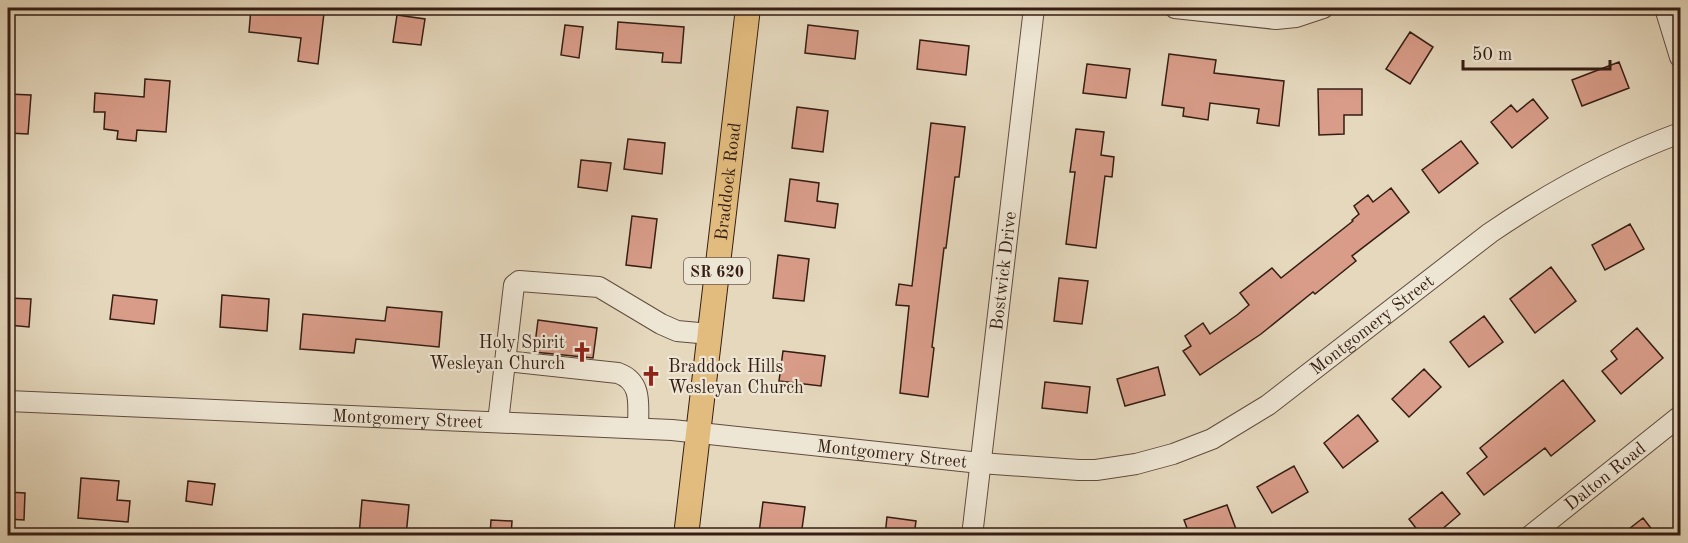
<svg xmlns="http://www.w3.org/2000/svg" width="1688" height="543" viewBox="0 0 1688 543" font-family="'Old Standard TT',serif">
  <style>
    .building { fill: #d89c88; stroke: #351d13; stroke-width: 1.5 }
    .lines { fill: none; stroke-linecap: round; stroke-linejoin: round }
    .minor-casing { stroke: #614c3e; stroke-width: 22 }
    .major-casing { stroke: #351d13; stroke-width: 26 }
    .minor { stroke: #eee6d4; stroke-width: 20 }
    .major { stroke: #e2bc7e; stroke-width: 24 }
    .labels { text-anchor: middle; stroke-width: 4.5; stroke-linejoin: round; paint-order: stroke }
    .shield { fill: #eee6d4; stroke: #6c594d; stroke-width: 1.5 }
    .shield-label { font-size: 16px; font-weight: bold; fill: #351d13 }
    .street-label { font-size: 18px; fill: #351d13; stroke: #eee6d4 }
    .poi-label { font-size: 18px; fill: #351d13; stroke: #eee6d4; text-anchor: end }
  </style>
  <rect width="100%" height="100%" fill="#e5d8bd"/>
  <filter id="stains"><feTurbulence type="fractalNoise" baseFrequency=".00333" numOctaves="4"/><feColorMatrix values="0 0 0 0 .2 0 0 0 0 .09 0 0 0 0 .02 0 0 0 .5 -.17"/></filter>
  <radialGradient id="worn" r=".72"><stop offset=".6" stop-color="#630" stop-opacity="0"/><stop offset="1" stop-color="#630" stop-opacity=".3"/></radialGradient>
  <path class="building" d="M251 8H271L324 13 318 64 298 61 301 38 249 32Z
    M397 15 425 19 421 45 393 42Z
    M618 22 684 27 681 63 662 62 663 53 616 49Z
    M565 25 583 27 579 58 561 55Z
    M808 25 858 31 855 59 805 53Z
    M1410 32 1433 47 1410 84 1386 69Z
    M920 40 969 46 966 75 917 69Z
    M1169 54 1216 60 1214 73 1284 81 1279 126 1257 123 1259 109 1210 103 1208 120 1183 116 1184 108 1162 105Z
    M1619 62 1629 88 1582 106 1572 80Z
    M1087 64 1130 69 1126 98 1083 93Z
    M145 79 170 81 166 132 137 130 136 141 117 139 118 131 104 129 105 112H94L95 93 144 97Z
    M1318 89H1362V115H1344V134L1319 135Z
    M8 94 31 95 28 134 8 133Z
    M1533 99 1548 118 1512 148 1491 122 1511 105 1517 112Z
    M797 107 828 111 823 152 792 148Z
    M931 123 965 127 959 177H955L946 248H944L932 347 934 348 928 397 900 393 909 306 896 305 899 284 912 286Z
    M1076 129 1104 132 1101 155 1114 157 1112 177 1105 176 1096 248 1066 244 1075 172H1070Z
    M628 139 665 143 662 174 624 169Z
    M1461 141 1478 163 1439 193 1422 170Z
    M581 160 611 163 607 191 578 187Z
    M790 179 819 183 817 201 838 204 835 228 785 221Z
    M1391 188 1409 212 1352 256 1356 261 1315 294 1313 292 1261 334 1200 375 1183 351 1191 346 1185 336 1203 323 1210 334 1237 315 1249 305 1240 293 1272 268 1281 278 1353 221 1352 220 1359 214 1354 206 1368 195 1373 202Z
    M632 216 657 219 651 268 626 265Z
    M1630 224 1644 249 1605 270 1592 245Z
    M778 255 809 259 804 301 773 298Z
    M1551 267 1576 301 1535 333 1510 299Z
    M1059 278 1088 281 1082 324 1054 321Z
    M113 295 157 300 154 324 110 319Z
    M222 295 269 299 267 331 220 327Z
    M8 298 31 299 29 327 8 325Z
    M387 307 442 312 439 347 356 339 354 353 300 349 303 314 385 321Z
    M1484 316 1503 342 1469 367 1450 342Z
    M538 320 597 328 593 358 534 352Z
    M1637 328 1663 358 1621 394 1602 371 1617 359 1611 351Z
    M783 351 825 356 821 386 779 381Z
    M1158 367 1165 395 1125 406 1117 379Z
    M1424 369 1441 387 1409 417 1392 399Z
    M1563 380 1595 421 1551 456 1545 448 1484 495 1467 473 1487 457 1480 448Z
    M1045 382 1090 387 1087 413 1042 408Z
    M1358 415 1378 441 1343 468 1324 443Z
    M1294 466 1308 492 1272 513 1257 487Z
    M81 478 119 481 117 500 130 501 128 522 78 518Z
    M188 481 215 484 212 505 186 501Z
    M8 492 25 493 24 520 8 519Z
    M1442 492 1460 514 1434 536H1422L1409 519Z
    M362 500 409 505 406 536H359Z
    M763 502 805 507 801 536 759 533Z
    M1227 505 1236 529 1218 536H1190L1184 520Z
    M887 517 916 521 914 536H885Z
    M1643 518 1657 536H1620Z
    M491 520 512 521 511 536H490Z"/>
  <g class="lines">
    <g class="minor-casing">
      <g id="minor">
        <path d="M1175 8 1276 19 1296 17 1323 8"/>
        <path d="M1665 8 1680 57"/>
        <path d="M506 361 618 373C643 382 638 405 638 428"/>
        <path id="s1" d="M8 401 672 430 980 463 1079 470H1096L1136 464 1173 454 1212 439 1268 405 1490 233C1550 192 1612 158 1680 133"/>
        <path d="M498 422 514 285 519 281 599 287 661 324 677 331 710 334"/>
        <path id="s2" d="M972 536 1034 8"/>
        <path id="s3" d="M1530 536 1680 416"/>
      </g>
    </g>
    <g class="major-casing">
      <g id="major">
        <path id="s4" d="M686 536 748 8"/>
      </g>
    </g>
    <use href="#minor" class="minor"/>
    <use href="#major" class="major"/>
  </g>
  <defs>
    <g id="church-bare" transform="scale(1.62)"><path d="M-1.2-6h2.4v3.5h3.3v2.4h-3.3V6h-2.4V-.1h-3.3v-2.4h3.3Z" fill="#8f2418" stroke="#eee6d4" stroke-width="2.5" paint-order="stroke"/></g>
  </defs>
  <g fill-rule="evenodd">
    <use href="#church-bare" x="582" y="352"/>
    <use href="#church-bare" x="651" y="376"/>
  </g>
  <g class="labels">
    <rect class="shield" x="684" y="258" width="66" height="26" rx="4.5"/>
    <g class="shield-label">
      <text x="717" y="277">SR 620</text>
    </g>
    <g class="street-label">
      <text dy="6" stroke="none"><textPath href="#s4" startOffset="357">Braddock Road</textPath></text>
      <text dy="6" stroke="none"><textPath href="#s2" startOffset="267">Bostwick Drive</textPath></text>
      <text dy="6" stroke="none"><textPath href="#s1" startOffset="1408">Montgomery Street</textPath></text>
      <text dy="6" stroke="none"><textPath href="#s1" startOffset="400">Montgomery Street</textPath></text>
      <text dy="6" stroke="none"><textPath href="#s1" startOffset="886">Montgomery Street</textPath></text>
      <text dy="6" stroke="none"><textPath href="#s3" startOffset="96">Dalton Road</textPath></text>
    </g>
    <g class="poi-label">
      <text x="565" y="348">Holy Spirit<tspan x="565" dy="21">Wesleyan Church</tspan></text>
      <text x="668" y="372" text-anchor="start">Braddock Hills<tspan x="668" dy="21">Wesleyan Church</tspan></text>
    </g>
  </g>
  <rect width="1688" height="543" fill="none" stroke="#e5d8bd" stroke-width="30"/>
  <rect x="9" y="9" width="1670" height="525" fill="none" stroke="#351d13" stroke-width="3"/>
  <rect x="15" y="15" width="1658" height="513" fill="none" stroke="#351d13" stroke-width="1.5"/>
  <path d="M1463 60v9h147v-9" fill="none" stroke="#351d13" stroke-width="3"/>
  <text x="1472" y="60" font-size="18" fill="#351d13" stroke="#eee6d4" stroke-width="4.5" paint-order="stroke">50 m</text>
  <rect width="100%" height="100%" filter="url(#stains)"/>
  <rect width="100%" height="100%" fill="url(#worn)"/>
</svg>
